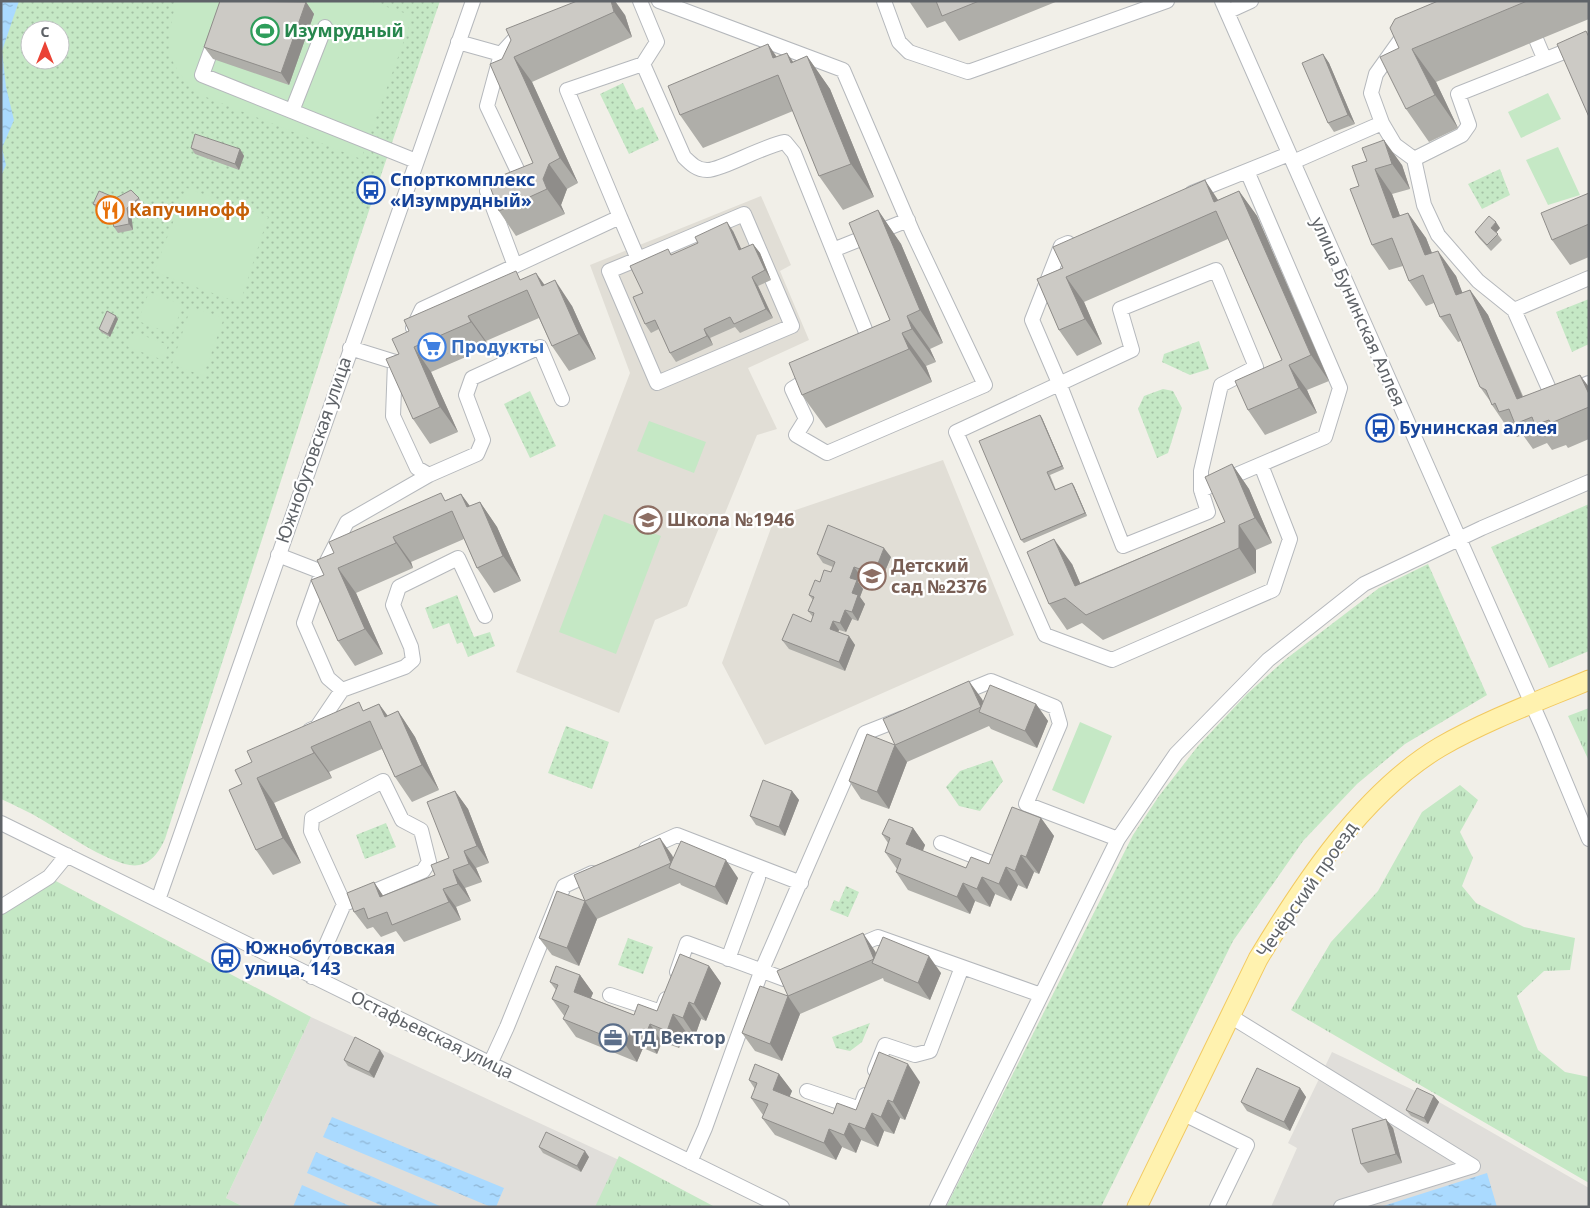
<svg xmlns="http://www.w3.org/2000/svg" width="1590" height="1208" viewBox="0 0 1590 1208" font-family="'Noto Sans',sans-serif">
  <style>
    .industrial { fill: #e0deda }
    .education { fill: #e1ded6 }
    .grass { fill: url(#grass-tufts) }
    .park { fill: url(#park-dots); fill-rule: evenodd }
    .pitch { fill: #c5e8c5 }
    .water { fill: url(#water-ripples) }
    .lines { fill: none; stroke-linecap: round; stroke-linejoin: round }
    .minor-casing { stroke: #b5b8bc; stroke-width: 16 }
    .major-casing { stroke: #f2c960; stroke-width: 21 }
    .minor { stroke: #fff; stroke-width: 14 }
    .major { stroke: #fff2af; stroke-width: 19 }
    .wall { fill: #afaea9 }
    .shaded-wall { fill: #8f8d8a }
    .building { fill: #cccac5; stroke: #8f8d8a }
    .labels { text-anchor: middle; stroke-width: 4.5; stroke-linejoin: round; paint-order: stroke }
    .leisure-label { font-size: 18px; font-weight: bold; fill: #27864d; stroke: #fff; text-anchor: start }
    .transit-label { font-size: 18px; font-weight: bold; fill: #164399; stroke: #fff; text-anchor: start }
    .food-label { font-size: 18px; font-weight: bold; fill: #c56008; stroke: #fff; text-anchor: start }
    .street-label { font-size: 18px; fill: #5f6368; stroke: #fff }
    .shop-label { font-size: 18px; font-weight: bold; fill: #366cbe; stroke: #fff; text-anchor: start }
    .education-label { font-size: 18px; font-weight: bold; fill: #785e54; stroke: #fff; text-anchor: start }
    .service-label { font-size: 18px; font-weight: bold; fill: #4e5e75; stroke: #fff; text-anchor: start }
  </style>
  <defs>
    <pattern id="grass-tufts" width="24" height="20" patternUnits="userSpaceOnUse" patternTransform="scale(1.25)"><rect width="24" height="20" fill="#c5e8c5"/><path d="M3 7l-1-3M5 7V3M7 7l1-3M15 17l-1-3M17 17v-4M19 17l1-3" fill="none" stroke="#a3c0a4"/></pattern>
    <pattern id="park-dots" width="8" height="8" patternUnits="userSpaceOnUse" patternTransform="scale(1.25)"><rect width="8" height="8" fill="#c5e8c5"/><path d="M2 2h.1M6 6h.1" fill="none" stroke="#a3c0a4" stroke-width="1.8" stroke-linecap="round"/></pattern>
    <pattern id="water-ripples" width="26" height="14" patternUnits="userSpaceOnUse" patternTransform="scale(1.25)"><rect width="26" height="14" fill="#aadaff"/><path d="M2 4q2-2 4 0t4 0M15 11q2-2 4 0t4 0" fill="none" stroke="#8eb4d2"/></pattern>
  </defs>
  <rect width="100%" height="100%" fill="#f1efe8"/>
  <path class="industrial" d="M311 1017 619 1160 597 1207H244L226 1198Z
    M1332 1052 1439 1102 1589 1188V1207H1271L1297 1148 1288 1143Z"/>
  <path class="education" d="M761 196 791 265 780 271 809 340 748 368 777 429 757 435 687 606 655 620 619 713 516 672 630 373 590 265Z
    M943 460 1014 635 765 745 722 663 775 517Z"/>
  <path class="grass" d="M1589 708V761L1568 716Z
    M1460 785 1478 800 1460 832 1473 858 1462 886 1476 903 1524 927 1575 938 1570 970 1544 971 1517 996 1538 1050 1565 1072 1589 1077V1183L1291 1010 1331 942 1378 891 1422 812Z
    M54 880 311 1017 226 1198 244 1207H1V909Z
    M619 1156 715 1207H595Z"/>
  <path class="park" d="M1 1H440L355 252 165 839C160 850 152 863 139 865 115 870 55 826 32 814 22 809 12 804 1 799ZM30 30H60V60H30Z
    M623 83 636 110 643 107 659 140 629 154 600 94Z
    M1500 169 1510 195 1482 209 1468 184Z
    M1589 299V344L1572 352 1556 312Z
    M1199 341 1209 369 1190 375 1162 362 1164 354Z
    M1163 389 1173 391 1182 408 1168 453 1157 458 1138 409 1144 396Z
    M530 391 556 446 530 458 504 404Z
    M1589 504V651L1549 668 1491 547Z
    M1428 564 1487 695 1405 744 1357 784 1303 841 1233 941 1101 1207H946L1133 835 1159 796 1198 746 1247 694 1286 659 1379 588Z
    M457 595 474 637 490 632 495 646 468 657 462 642 457 644 449 623 433 629 425 608Z
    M566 726 609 742 592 789 548 773Z
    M992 760 1003 781 980 811 959 806 946 787 960 771Z
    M386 823 396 847 365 859 356 835Z
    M846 886 859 892 848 917 830 910 834 900 839 902Z
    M628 938 653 947 643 974 618 965Z
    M870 1023 862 1042 850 1051 836 1048 832 1037Z"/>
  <path class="pitch" d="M176 1H370L413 16 361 159 196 93C162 54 166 50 176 1Z
    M1548 93 1561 119 1521 138 1508 112Z
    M1558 147 1580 195 1548 205 1526 160Z
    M186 188 268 217 240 303 154 272Z
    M149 292 183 305 172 334 138 321Z
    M191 307 224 318 203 376 172 364Z
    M134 332 168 345 163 360 128 347Z
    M649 421 706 442 694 473 637 451Z
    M604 514 661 536 616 654 559 632Z
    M1080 722 1112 736 1084 804 1052 790Z"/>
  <path class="water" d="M1 1H19L2 51 6 87 14 120 2 148 6 165 1 176Z
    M332 1117 504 1188 496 1207H491L323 1137Z
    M316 1152 442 1207H385L307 1173Z
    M1487 1173 1497 1207H1380Z
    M302 1185 352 1207H293Z"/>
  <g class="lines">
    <g class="minor-casing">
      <path id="minor" d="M229 1 202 75 416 161
        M640 1 657 42 643 64 684 157C691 164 697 170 707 170 719 171 765 145 785 142L794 153 872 347
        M659 1 843 70 913 233 985 385 827 453 796 435 806 419 792 389 813 376
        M884 1 899 42 909 52 968 72 1167 1
        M1222 1 1544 731 1589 839
        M1227 12 1251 1
        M1536 39 1544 58
        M458 42 501 54 521 32
        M501 54 487 106 521 178 487 191 515 266
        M292 111 325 27
        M1382 123 1371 93 1376 74 1401 39 1411 34
        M1414 159 1424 205 1438 235 1478 281 1514 310 1553 398 1589 383
        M1293 162 1382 123 1395 145 1414 159 1462 135 1469 125 1458 94 1589 42
        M1192 193 1289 154
        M620 217 638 259 609 271 657 383 792 326 744 214 638 259
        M1068 243 1061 246 1032 320 1059 383 1123 546 1208 512 1201 490 1325 437 1340 388 1247 171
        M833 250 908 220
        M1514 310 1589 278
        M413 328 422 309 620 217 567 90 643 64
        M350 348 395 362 393 416 417 468 429 475 477 454 483 440 466 395 472 378 540 347 562 399
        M1201 490V471L1221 385 1256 367 1216 270 1120 309 1132 350 956 432 1045 635 1112 660 1273 590 1290 539 1261 465
        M278 555 322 572 304 623 328 678 342 690 405 667 413 660 411 647 393 605 399 587 458 558 485 616
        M322 571 347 522 429 475
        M957 695 991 681 1055 707 1060 724 1026 804 1118 839
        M310 730 317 727 342 690
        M1 823 782 1207
        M941 843 999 866 1003 857
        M646 849 677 835 801 883
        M158 900 473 1
        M1 907 49 877 67 855
        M852 948 878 937 1041 995
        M728 959 758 878
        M677 972 687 943 784 979 796 973
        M312 977 344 904 311 831 312 818 383 781 402 820 421 830 429 862 423 871 344 904
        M610 995 661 1012 666 999
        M1230 1016 1473 1166 1341 1207
        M490 1064 507 1027 564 886 592 873
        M875 1070 885 1045 915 1055 930 1051 962 967
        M807 1091 860 1109 865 1095
        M1184 1114 1247 1145 1217 1207
        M690 1162 705 1128 761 972 865 733 903 718
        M937 1207 1118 839 1176 754 1268 660 1364 584 1482 528 1589 482"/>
    </g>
    <g class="major-casing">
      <path id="major" d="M1137 1207 1258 959C1303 884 1363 793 1440 747 1487 720 1539 701 1589 680"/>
    </g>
    <use href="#minor" class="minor"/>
    <use href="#major" class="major"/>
  </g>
  <path class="wall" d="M577 1 625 15 632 37 532 82 578 183 567 189 561 205 565 214 516 236 499 211 533 163 502 59Z
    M909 1H1058L959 41 945 21 927 28Z
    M1438 1H1589V19L1436 82 1458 128 1429 142 1406 109 1399 48Z
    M306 2 314 14 289 85 213 59 204 47Z
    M768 44 776 57 793 62 807 56 830 89 874 197 843 210 819 176 793 111 703 148 680 115Z
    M1323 54 1329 63 1355 124 1334 132 1328 123Z
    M191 148 240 149 244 156 239 170 195 154Z
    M1362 148 1402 165 1410 189 1392 194 1400 216 1408 213 1426 238 1432 253 1456 276 1462 293 1470 290 1488 315 1523 396 1589 387V439L1568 448 1566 445 1552 450 1547 443 1533 449 1523 435 1517 437 1511 429 1509 430 1492 405 1490 401 1480 387 1461 341 1458 342 1440 317 1434 303 1426 306 1409 281 1403 266 1389 270 1372 245 1359 186 1367 161Z
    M1239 191 1257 216 1329 381 1307 390 1317 413 1265 435 1248 410 1282 360 1228 239 1084 302 1102 344 1077 356 1059 330 1037 279Z
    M1589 193V257L1570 265 1552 240Z
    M116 198H139L143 204 131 214 133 230 118 233 114 227 110 215 97 210 93 204Z
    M878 210 901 244 943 343 930 349 936 362 926 366 932 382 826 428 802 395 890 320Z
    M1500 228 1496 232 1502 240 1491 251 1479 238 1475 232Z
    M733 231 741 249 753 244 760 253 771 280 758 286 773 318 740 333 735 327 710 338 713 345 676 362 670 353 659 329 651 333 645 324 643 293 672 255Z
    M522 279 545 285 572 306 596 359 569 371 552 346 539 318 486 341 489 347 431 372 458 432 430 444 413 419 399 354 409 331Z
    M118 319 110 337 101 332 99 329Z
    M1040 415 1042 418 1064 469 1050 475 1056 490 1072 483 1074 486 1087 516 1024 543 1021 540Z
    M1232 464 1249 489 1272 543 1256 550V573L1103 640 1082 623 1067 630 1049 604 1072 564 1080 583 1225 522Z
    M461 494 470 506 480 502 497 527 521 581 494 593 477 568 464 539 411 562 413 568 356 593 383 654 355 666 338 641 324 575 446 500Z
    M817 554 891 557 880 583 861 576 858 582 863 589 860 597 865 604 858 621 852 619 846 632 839 630 838 632 849 636 855 645 845 671 789 649 782 640 811 622 813 617 808 611 813 600 809 595 831 572 833 567 823 563Z
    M982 699 983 702 1036 704 1048 721 1037 748 991 729 989 726 907 762 895 745Z
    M379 704 388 716 398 711 415 737 439 790 412 802 395 777 382 749 329 772 332 778 274 803 301 863 273 875 256 850 242 784 365 710Z
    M895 745 907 762 889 809 861 799 849 781Z
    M455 791 468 809 489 863 476 868 482 882 465 888 471 901 456 907 461 920 404 942 396 931 381 937 373 927 367 929 354 912 374 882 383 896 435 875 449 858Z
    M792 791 799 800 785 836 756 825 750 816Z
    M1041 818 1054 836 1039 874 1034 872 1027 889 1018 885 1011 901 995 894 990 907 975 901 970 914 908 890 896 872 897 869 885 852 888 843 882 834 913 828 925 845 923 851 966 868 989 864Z
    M672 855 673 858 738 878 727 905 681 885 680 883 597 919 585 901Z
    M585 901 597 919 579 966 552 955 539 938Z
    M875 951 876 954 941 973 930 1000 884 981 883 978 800 1014 782 1061 755 1051 742 1033 788 996Z
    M709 966 721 983 706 1021 701 1019 695 1036 686 1032 679 1048 662 1042 657 1054 643 1048 637 1062 576 1037 563 1019 565 1017 552 999 556 990 550 982 580 975 593 993 591 998 634 1015 657 1011Z
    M384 1056 374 1078 348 1066 344 1060Z
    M779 1074 792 1091 789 1097 833 1114 856 1110 920 1082 905 1120 900 1118 894 1134 884 1131 878 1147 861 1140 856 1153 842 1147 836 1160 775 1135 762 1118 763 1115 751 1098 755 1089 749 1080Z
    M1300 1088 1306 1097 1290 1131 1247 1111 1241 1102Z
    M1434 1096 1439 1102 1428 1124 1411 1116 1406 1110Z
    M1393 1128 1402 1163 1368 1173 1361 1164Z
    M539 1147 589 1157 581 1172 543 1153Z"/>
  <path class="shaded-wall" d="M611 1H615L625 15 632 37 614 12Z
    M306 2 314 14 289 85 281 73Z
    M768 44 791 78 773 58Z
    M1412 49 1436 82 1458 128 1435 95Z
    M787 53 810 86 791 63Z
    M1323 54 1329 63 1355 124 1348 115Z
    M807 56 830 89 874 197 851 164Z
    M514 57 532 82 578 183 560 158Z
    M1384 140 1402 165 1410 189 1392 164Z
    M240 149 244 156 239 170 235 164Z
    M549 164 567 189 561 205 565 214 547 189 543 179Z
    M1375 169 1392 194 1410 243 1393 218Z
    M1205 180 1222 206 1214 202Z
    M1239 191 1257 216 1329 381 1311 355Z
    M127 208 131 214 133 230 129 224Z
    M878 210 901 244 943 343 920 310Z
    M1408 213 1426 238 1443 281 1425 255Z
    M727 222 733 231 746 259 739 250Z
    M1496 222 1500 228 1495 234 1491 228Z
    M753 244 760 253 771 280 765 270Z
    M1438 251 1456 276 1473 320 1456 295Z
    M536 273 554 298 542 286Z
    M752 277 758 286 773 318 766 309Z
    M1066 277 1084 302 1102 344 1085 319Z
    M555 280 572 306 596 359 579 334Z
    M1470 290 1488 315 1531 417 1517 399Z
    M116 316 118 319 110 337 108 334Z
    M468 316 486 341 489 347 471 322Z
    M907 316 930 349 936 362 912 329Z
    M704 329 710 338 713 345 707 336Z
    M902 333 926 366 932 382 909 349Z
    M414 347 431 372 458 432 440 407Z
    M1289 365 1307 390 1317 413 1299 388Z
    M1580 375 1589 387V394Z
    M1040 415 1042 418 1064 469 1062 466Z
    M1232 464 1249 489 1272 543 1255 518Z
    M1072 483 1074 486 1087 516 1085 513Z
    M461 494 479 519 467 507Z
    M480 502 497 527 521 581 503 556Z
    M1239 525 1256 550V573L1239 548Z
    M393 537 411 562 413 568 396 543Z
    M1054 539 1072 564 1092 611 1075 586Z
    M884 548 891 557 880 583 874 574Z
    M854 567 861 576 858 582 863 589 860 597 865 604 858 621 852 612V593L850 578Z
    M338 568 356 593 383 654 365 629Z
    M845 610 852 619 846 632 840 623Z
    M833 621 839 630 836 638 830 629Z
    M849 636 855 645 845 671 839 662Z
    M969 681 982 699 989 716 981 707Z
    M379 704 397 729 385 717Z
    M1036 704 1048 721 1037 748 1025 731Z
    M398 711 415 737 439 790 422 765Z
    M895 745 907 762 889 809 877 792Z
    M311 747 329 772 332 778 314 753Z
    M257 778 274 803 301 863 283 838Z
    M455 791 468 809 489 863 477 846Z
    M792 791 799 800 785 836 779 827Z
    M1041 818 1054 836 1039 874 1026 857Z
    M913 828 925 845 918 862 906 844Z
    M660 838 672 855 679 872 671 863Z
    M464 851 476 868 482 882 469 864Z
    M1021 855 1034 872 1027 889 1015 871Z
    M726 860 738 878 727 905 715 887Z
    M1006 867 1018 885 1011 901 999 884Z
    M453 870 465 888 471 901 458 884Z
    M982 877 995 894 990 907 977 889Z
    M374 882 386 900 380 897Z
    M963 883 975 901 970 914 957 897Z
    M443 889 456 907 461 920 449 902Z
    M585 901 597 919 579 966 567 948Z
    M863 933 875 951 882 968 874 959Z
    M929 956 941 973 930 1000 918 983Z
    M709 966 721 983 706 1021 694 1004Z
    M580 975 593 993 586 1009 574 992Z
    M788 996 800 1014 782 1061 770 1044Z
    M689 1002 701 1019 695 1036 683 1018Z
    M673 1014 686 1032 679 1048 667 1031Z
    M650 1024 662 1042 657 1054 645 1036Z
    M631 1031 643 1048 637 1062 625 1044Z
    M380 1050 384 1056 374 1078 369 1072Z
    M908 1064 920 1082 905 1120 893 1102Z
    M779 1074 792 1091 785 1108 773 1090Z
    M1300 1088 1306 1097 1290 1131 1284 1122Z
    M1434 1096 1439 1102 1428 1124 1424 1118Z
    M888 1100 900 1118 894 1134 881 1117Z
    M872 1113 884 1131 878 1147 865 1129Z
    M1386 1119 1393 1128 1402 1163 1396 1154Z
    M849 1123 861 1140 856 1153 844 1135Z
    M829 1129 842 1147 836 1160 824 1143Z
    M585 1151 589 1157 581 1172 577 1166Z"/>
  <path class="building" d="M220 1 306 2 281 73 204 47Z
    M577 1H611L614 12 514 57 560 158 549 164 543 179 547 189 499 211 488 181 533 163 490 64 502 59 511 40 506 29Z
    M936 1H979L942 16Z
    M1438 1H1527L1412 49 1435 95 1406 109 1380 57 1399 48 1390 28 1395 19Z
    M1586 31 1589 37V117L1557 44Z
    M768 44 773 58 787 53 791 63 807 56 851 164 819 176 778 75 680 115 668 86Z
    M1323 54 1348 115 1328 123 1302 63Z
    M195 134 240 149 235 164 191 148Z
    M1384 140 1392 164 1375 169 1393 218 1408 213 1425 255 1438 251 1456 295 1470 290 1517 399 1580 375 1589 394V407L1551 423 1549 420 1535 425 1532 417 1515 424 1509 409 1499 412 1495 403 1492 405 1486 390 1480 387 1450 314 1440 317 1423 275 1409 281 1392 238 1372 245 1350 189 1359 186 1352 166 1367 161 1362 148Z
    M1205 180 1214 202 1239 191 1311 355 1289 365 1299 388 1248 410 1235 381 1282 360 1216 211 1066 277 1085 319 1059 330 1037 279 1063 268 1053 247Z
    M131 190 139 198 127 208 129 224 114 227 109 210 93 204 99 191 116 198Z
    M1589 193V224L1552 240 1541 213Z
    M878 210 920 310 907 316 912 329 902 333 909 349 802 395 789 363 890 320 849 223Z
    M1489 216 1496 222 1491 228 1498 234 1487 245 1475 232Z
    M727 222 739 250 753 244 765 270 752 277 766 309 734 324 730 317 704 329 707 336 670 353 655 320 645 324 633 297 643 293 630 266 668 249 671 255 698 243 695 237Z
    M516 271 520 280 536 273 542 286 555 280 579 334 552 346 527 290 468 316 471 322 414 347 440 407 413 419 386 359 399 354 392 339 409 331 404 320Z
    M107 311 116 316 108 334 99 329Z
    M1040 415 1062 466 1047 472 1055 490 1072 483 1085 513 1021 540 979 441Z
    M1232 464 1255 518 1239 525V548L1086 615 1065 598 1049 604 1027 552 1054 539 1075 586 1225 522 1205 477Z
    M441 493 445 501 461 494 467 507 480 502 503 556 477 568 452 511 393 537 396 543 338 568 365 629 338 641 311 580 324 575 317 560 334 553 329 542Z
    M828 525 884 548 874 574 854 567 850 578 857 580 852 593 858 595 852 612 845 610 840 623 833 621 830 629 849 636 839 662 782 640 793 614 811 622 814 613 808 611 814 597 809 595 815 580 820 582 824 570 831 572 835 562 817 554Z
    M969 681 981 707 895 745 883 719Z
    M990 685 1036 704 1025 731 979 712Z
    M359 702 363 711 379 704 385 717 398 711 422 765 395 777 370 721 311 747 314 753 257 778 283 838 256 850 229 790 242 784 235 770 252 762 247 751Z
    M867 734 895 745 877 792 849 781Z
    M763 780 792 791 779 827 750 816Z
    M455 791 477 846 464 851 469 864 453 870 458 884 443 889 449 902 392 925 387 912 368 919 364 908 354 912 347 893 374 882 380 897 435 875 431 865 449 858 427 802Z
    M1012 807 1041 818 1026 857 1021 855 1015 871 1006 867 999 884 982 877 977 889 963 883 957 897 896 872 901 859 885 852 890 838 882 834 889 819 913 828 906 844 966 868 971 857 989 864Z
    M660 838 671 863 681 841 726 860 715 887 669 868 671 863 585 901 574 875Z
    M557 891 585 901 567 948 539 938Z
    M863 933 874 959 788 996 770 1044 742 1033 760 986 788 996 777 971Z
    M883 937 929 956 918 983 872 963Z
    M680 954 709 966 694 1004 689 1002 683 1018 673 1014 667 1031 650 1024 645 1036 631 1031 625 1044 563 1019 569 1006 552 999 558 985 550 982 556 966 580 975 574 992 634 1015 638 1004 657 1011Z
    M355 1037 380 1050 369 1072 344 1060Z
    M879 1052 908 1064 893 1102 888 1100 881 1117 872 1113 865 1129 849 1123 844 1135 829 1129 824 1143 762 1118 768 1104 751 1098 757 1083 749 1080 755 1064 779 1074 773 1090 833 1114 837 1103 856 1110Z
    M1257 1068 1300 1088 1284 1122 1241 1102Z
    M1417 1088 1434 1096 1424 1118 1406 1110Z
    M1386 1119 1396 1154 1361 1164 1352 1129Z
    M546 1132 585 1151 577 1166 539 1147Z"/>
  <defs>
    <g id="stadium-ring" transform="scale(1.4375)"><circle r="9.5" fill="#fff" stroke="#2e9e5b" stroke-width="1.5"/><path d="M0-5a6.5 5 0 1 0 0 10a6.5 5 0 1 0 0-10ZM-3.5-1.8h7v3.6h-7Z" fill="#2e9e5b"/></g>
    <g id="bus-ring" transform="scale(1.4375)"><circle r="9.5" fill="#fff" stroke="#1a4fb4" stroke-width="1.5"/><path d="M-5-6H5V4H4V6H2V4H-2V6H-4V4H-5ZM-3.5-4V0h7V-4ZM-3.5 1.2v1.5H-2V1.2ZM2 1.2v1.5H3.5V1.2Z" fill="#1a4fb4"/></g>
    <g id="restaurant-ring" transform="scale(1.4375)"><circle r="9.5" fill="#fff" stroke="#e8710a" stroke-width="1.5"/><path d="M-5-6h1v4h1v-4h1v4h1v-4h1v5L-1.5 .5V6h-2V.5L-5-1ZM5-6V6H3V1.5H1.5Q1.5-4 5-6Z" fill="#e8710a"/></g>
    <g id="supermarket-ring" transform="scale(1.4375)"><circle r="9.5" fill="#fff" stroke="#3f7fe0" stroke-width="1.5"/><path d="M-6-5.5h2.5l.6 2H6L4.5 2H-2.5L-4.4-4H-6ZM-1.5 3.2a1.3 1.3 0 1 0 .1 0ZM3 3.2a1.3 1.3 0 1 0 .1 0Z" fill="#3f7fe0"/></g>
    <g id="school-ring" transform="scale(1.4375)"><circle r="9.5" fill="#fff" stroke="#8d6e63" stroke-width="1.5"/><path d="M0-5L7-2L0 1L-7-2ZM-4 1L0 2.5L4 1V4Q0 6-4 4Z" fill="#8d6e63"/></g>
    <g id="office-ring" transform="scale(1.4375)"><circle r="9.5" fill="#fff" stroke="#5c6f8a" stroke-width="1.5"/><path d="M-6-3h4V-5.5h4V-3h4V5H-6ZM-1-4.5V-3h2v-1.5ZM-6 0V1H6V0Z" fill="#5c6f8a"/></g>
  </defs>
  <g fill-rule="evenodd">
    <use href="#stadium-ring" x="265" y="31"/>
    <use href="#bus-ring" x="371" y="190"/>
    <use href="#restaurant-ring" x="110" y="210"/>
    <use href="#supermarket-ring" x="432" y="347"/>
    <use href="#bus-ring" x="1380" y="428"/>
    <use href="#school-ring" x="648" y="520"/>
    <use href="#school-ring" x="872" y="576"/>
    <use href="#bus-ring" x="226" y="958"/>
    <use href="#office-ring" x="613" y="1038"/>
  </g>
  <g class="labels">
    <g class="leisure-label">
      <text x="284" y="37">Изумрудный</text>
    </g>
    <g class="transit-label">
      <text x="390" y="186">Спорткомплекс<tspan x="390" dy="21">«Изумрудный»</tspan></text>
      <text x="1399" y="434">Бунинская аллея</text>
      <text x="245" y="954">Южнобутовская<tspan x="245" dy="21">улица, 143</tspan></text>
    </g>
    <g class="food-label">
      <text x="129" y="216">Капучинофф</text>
    </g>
    <g class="street-label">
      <text transform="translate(1358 312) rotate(66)" y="6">улица Бунинская Аллея</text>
      <text transform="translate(314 450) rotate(-71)" y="6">Южнобутовская улица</text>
      <text transform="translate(1307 890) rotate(-55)" y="6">Чечёрский проезд</text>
      <text transform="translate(432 1035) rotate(26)" y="6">Остафьевская улица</text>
    </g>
    <g class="shop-label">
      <text x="451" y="353">Продукты</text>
    </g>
    <g class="education-label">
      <text x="667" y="526">Школа №1946</text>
      <text x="891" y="572">Детский<tspan x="891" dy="21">сад №2376</tspan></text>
    </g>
    <g class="service-label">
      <text x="632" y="1044">ТД Вектор</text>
    </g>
  </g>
  <rect width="1590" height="1208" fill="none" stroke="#5f6368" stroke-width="5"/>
  <g transform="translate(45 45)"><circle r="24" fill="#ffffff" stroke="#bfc1c3"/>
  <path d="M0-4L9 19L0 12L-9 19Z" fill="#ea4335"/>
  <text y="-8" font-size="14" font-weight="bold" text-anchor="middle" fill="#5f6368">С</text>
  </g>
</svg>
